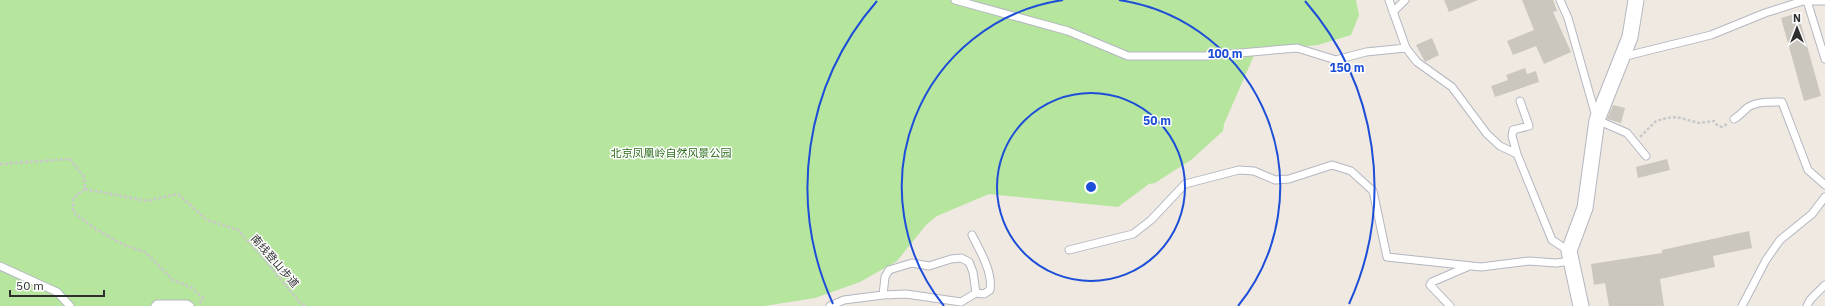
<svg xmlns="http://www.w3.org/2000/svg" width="1825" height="306" viewBox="0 0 1825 306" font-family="'IBM Plex Sans','Noto Sans SC',sans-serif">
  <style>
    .green { fill: #b6e59e }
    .building { fill: #cbc7bf }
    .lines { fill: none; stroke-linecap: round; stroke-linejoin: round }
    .lane-casing { stroke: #b4b7c1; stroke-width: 9 }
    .street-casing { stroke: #b4b7c1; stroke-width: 17 }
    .path { stroke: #c9c9c9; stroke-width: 2.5; stroke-dasharray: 3 2; stroke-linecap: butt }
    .lane { stroke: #fff; stroke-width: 7 }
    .street { stroke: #fff; stroke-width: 15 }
    .ring { fill: none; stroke: #1d4ed8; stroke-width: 2 }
    .labels { text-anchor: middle; stroke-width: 3; stroke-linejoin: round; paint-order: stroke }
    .park-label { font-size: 11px; fill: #2c6e1b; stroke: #fff }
    .street-label { font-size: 11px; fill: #2e2e2e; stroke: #fff }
    .centre { fill: #1d4ed8; stroke: #fff; stroke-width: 2 }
    .ring-label { font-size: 12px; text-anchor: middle; font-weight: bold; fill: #1d4ed8; stroke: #fff; stroke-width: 3; stroke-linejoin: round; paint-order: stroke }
  </style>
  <rect width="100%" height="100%" fill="#efe9e1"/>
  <path class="green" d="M0 0H1356L1359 15 1351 35 1318 45 1267 50 1255 53 1224 124 1223 131 1191 160 1155 183 1149 184 1118 207 989 194 937 216 926 225 897 261 860 282 815 298 764 306H0Z"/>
  <path class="building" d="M1444 0H1478L1449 12Z
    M1522 0H1553L1557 11 1553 12 1571 52 1544 64 1536 46 1513 55 1507 41 1534 30Z
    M1798 13 1821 96 1804 101 1781 18Z
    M1432 38 1439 55 1425 62 1416 45Z
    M1525 68 1527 74 1536 71 1539 82 1495 97 1491 86 1508 80 1506 75Z
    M1613 105 1625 108 1621 123 1607 119Z
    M1667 159 1670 170 1638 178 1636 167Z
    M1749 231 1752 248 1713 256 1715 267 1660 279 1664 306H1609L1605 283 1594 285 1591 264 1662 253V250Z"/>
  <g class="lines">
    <g class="lane-casing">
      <path id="lane" d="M955 0 1068 31 1128 56H1205L1297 48 1336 60 1366 52 1406 48
        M1389 0 1406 48 1417 62 1452 87 1487 134 1500 146 1517 154 1552 240 1569 251
        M1560 0 1568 18 1597 120 1627 133 1646 156
        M1807 1 1825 59
        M1393 12 1405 0
        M1622 57 1711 35 1765 13 1803 1H1825
        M1734 119C1739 116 1743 112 1747 108 1756 101 1771 102 1782 102L1808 170 1825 185
        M1517 154 1512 136 1513 130 1529 126 1520 101
        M972 235C980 251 993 272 990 290L984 294 976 293
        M1069 250 1133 234 1151 220 1185 184 1239 170 1254 171 1275 180 1289 179 1332 165 1351 171 1373 191 1387 257 1481 267 1529 261 1556 263 1571 261
        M0 266 57 292 70 306
        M155 306 157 304H187L190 306
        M830 306 844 300 883 295 906 294 961 302 976 293 973 272 969 262 961 258 951 259 929 266 912 263 889 270 885 277 883 295
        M1450 306 1430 285 1432 282 1467 267
        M1742 306 1766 260 1780 240 1812 214 1825 197
        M1807 306 1810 300 1825 285"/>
    </g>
    <g class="street-casing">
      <path id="street" d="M1581 306 1569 251 1585 208 1597 120 1630 37 1636 0"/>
    </g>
    <path class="path" d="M1640 137 1656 121 1667 118 1677 117 1699 123 1714 121 1717 125 1722 127 1727 124
      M0 164 70 159 84 177 85 189 147 201 178 194 207 220 238 230 259 253 301 304 307 306
      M85 189 73 198V212L97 230 124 245 145 252 173 280 192 288 203 298 199 304"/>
    <use href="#lane" class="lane"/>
    <use href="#street" class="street"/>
  </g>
  <g class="ring">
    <circle cx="1091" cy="187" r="94"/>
    <path d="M944 306A189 189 0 0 1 1063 0M1119 0A189 189 0 0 1 1238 306"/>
    <path d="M833 304A283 283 0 0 1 877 1M1305 1A283 283 0 0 1 1349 304"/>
  </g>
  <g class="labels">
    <g class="park-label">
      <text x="671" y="157">北京凤凰岭自然风景公园</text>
    </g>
    <g class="street-label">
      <text transform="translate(275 261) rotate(49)" y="4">南线登山步道</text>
    </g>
  </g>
  <circle cx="1091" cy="187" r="6" class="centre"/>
  <g class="ring-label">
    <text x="1225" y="58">100 m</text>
    <text x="1347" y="72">150 m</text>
    <text x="1157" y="125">50 m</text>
  </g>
  <g transform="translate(1797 28)" stroke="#ffffff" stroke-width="3" paint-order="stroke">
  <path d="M0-3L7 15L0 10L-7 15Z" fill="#2e2e2e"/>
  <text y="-6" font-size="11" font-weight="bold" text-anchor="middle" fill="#2e2e2e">N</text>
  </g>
  <path d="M10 290v6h94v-6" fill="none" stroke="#2e2e2e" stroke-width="2"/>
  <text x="16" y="290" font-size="12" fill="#2e2e2e" stroke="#ffffff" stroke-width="3" paint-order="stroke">50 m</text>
</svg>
